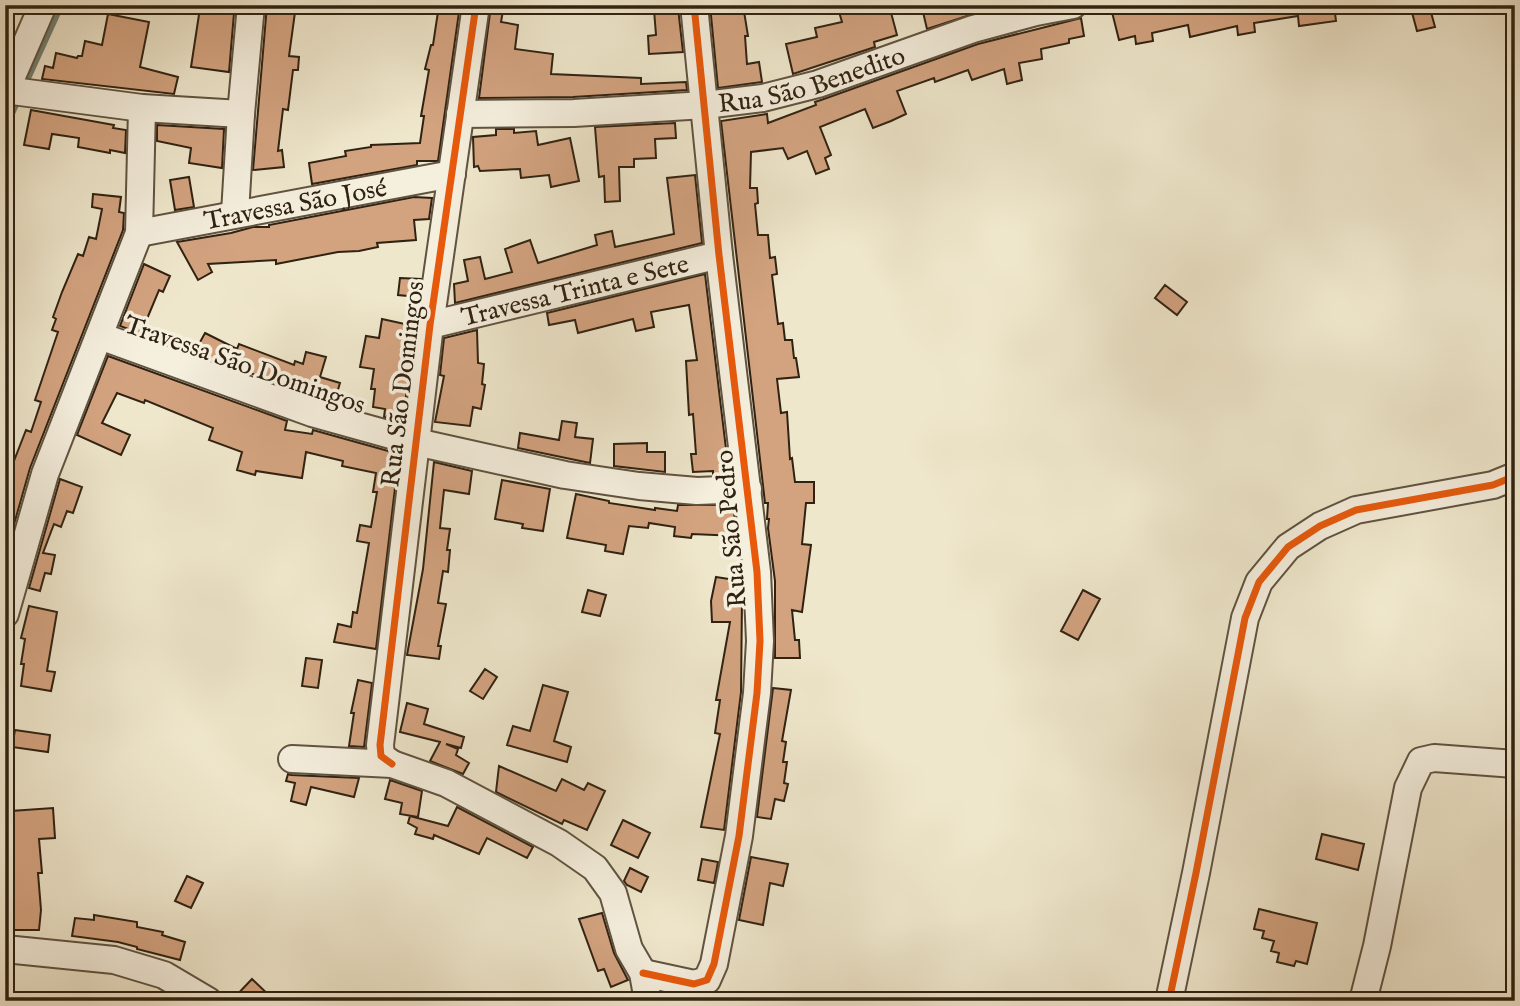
<svg xmlns="http://www.w3.org/2000/svg" width="1520" height="1006" viewBox="0 0 1520 1006" font-family="'IM FELL English',serif">
  <style>
    .lines { fill: none; stroke-linecap: round; stroke-linejoin: round }
    .stream { stroke: #708176; stroke-width: 5 }
    .building { fill: #d3a380; stroke: #302212; stroke-width: 2 }
    .minor-casing { stroke: #605340; stroke-width: 30 }
    .minor { stroke: #f5efde; stroke-width: 26 }
    .cycleway-casing { stroke: #f5efde; stroke-width: 11 }
    .cycleway { stroke: #e8590c; stroke-width: 7 }
    .labels { text-anchor: middle; stroke-width: 7; stroke-linejoin: round; paint-order: stroke }
    .street-label { font-size: 26px; fill: #302212; stroke: #f5efde }
  </style>
  <rect width="100%" height="100%" fill="#efe7cc"/>
  <filter id="stains"><feTurbulence type="fractalNoise" baseFrequency=".00286" numOctaves="4"/><feColorMatrix values="0 0 0 0 .2 0 0 0 0 .09 0 0 0 0 .02 0 0 0 .5 -.17"/></filter>
  <radialGradient id="worn" r=".72"><stop offset=".6" stop-color="#630" stop-opacity="0"/><stop offset="1" stop-color="#630" stop-opacity=".3"/></radialGradient>
  <g class="lines">
    <path class="stream" d="M26 84 62 5
      M5 131 19 99"/>
  </g>
  <path class="building" d="M267 5H296L289 56 299 57 298 70H293L288 110 283 109 278 151 282 150 284 167 253 170Z
    M439 5H460L438 161H417V165L312 184 309 163 346 156 345 151 371 147V145L420 143 424 116H421L429 70 425 69 431 45H433Z
    M491 5H504L501 22 518 25 515 49 553 54 551 74 641 78V84L686 82 687 90 573 97 479 98Z
    M710 5H743L748 36H745L747 64 759 62 762 82 718 88Z
    M837 5H889L897 35 874 42 875 47 793 74 786 44 817 37 815 28 842 22Z
    M954 5H1001L927 29 923 12Z
    M1136 5H1334L1336 21 1299 26 1298 16 1254 23 1255 32 1238 35 1237 26 1190 37 1188 25 1152 33 1153 41 1136 44 1135 36 1119 40 1112 12Z
    M1410 5H1429L1435 27 1417 31Z
    M200 8 234 13 229 72 191 67Z
    M678 8 683 52 649 54 648 36 656 35 654 10Z
    M108 14 149 22 140 67 178 77 174 94 42 79 45 66 53 68 56 53 77 58 78 56H82L85 41 102 45Z
    M1081 18 1084 36 1069 39V43L1041 49 1042 59 1019 63 1022 80 1007 84 1004 69 972 80 968 70 935 82 934 78 897 91 906 114 891 121 873 128 865 109 820 127 831 155 825 158 829 169 816 174 807 151 788 159 783 148 751 152 750 188H757L758 203 755 204 758 235H768L770 258 775 257 777 274 772 275 778 324 783 323 785 340H792L794 358H796L799 377 777 379 781 413 787 412 790 459 792 458 795 482H814V503H806L802 544 811 545 802 612 792 610 795 640H799L800 658H775V581L768 528 769 519H767L768 503H765L721 121 767 114 768 123 816 105 815 102 821 100 978 44Z
    M31 110 114 125 113 128 126 130 125 153 110 150V153L78 147 79 138 52 134 49 149 24 145Z
    M675 123 676 138 655 139 656 158 634 159V167H619L620 201 605 202 604 176 599 177 595 127Z
    M157 125 224 129 222 168 189 163 191 148 157 141Z
    M496 129H514V133L536 131 538 145 570 138 579 181 551 187 549 175 521 178 520 169 480 171 478 166 474 167 473 137 496 135Z
    M695 175 702 243 455 303 454 284 468 281 464 260 480 257 485 279 512 272 505 249 530 240 538 263 597 245 595 235 612 231 615 247 674 234 667 178Z
    M189 177 194 207 175 210 170 180Z
    M93 194 121 197 119 212 124 213 123 230 30 468 5 556V484L26 430 31 432 41 402 35 400 58 332 52 330 56 319 53 317 62 292 78 254 83 256 89 237 96 239 102 209 92 207Z
    M414 197 432 198 429 219 414 220 416 240 377 243 378 247 359 251 338 252 276 264V260L208 264 212 272 198 280 177 242 231 233 253 227H269V225Z
    M144 264 170 276 163 292 159 290 144 326 147 327 144 335 120 326Z
    M705 274 729 474 713 475V471L693 472 691 454H696L693 414 689 415 686 361 697 360 689 305 651 312 654 327 636 331 633 319 578 333 575 320 549 325 547 313Z
    M400 278 421 279 418 297 398 295Z
    M1165 285 1187 302 1177 315 1155 298Z
    M382 319 414 326 403 422 384 417 385 409 373 407 375 389H371L374 369 360 367 366 336 379 338Z
    M477 330 478 363 484 364 482 384 485 385 481 409 473 407 470 426 435 422 444 376 440 375 444 338Z
    M205 333 237 349 239 344 294 365 295 361 303 364 306 352 326 357 320 377 340 383 334 403 194 353Z
    M108 356 287 421 285 430 312 434 313 430 399 454 376 649 334 642 338 624 351 627 353 612 357 613 369 543 357 541 360 525 371 527 377 492H373L376 473 342 466 343 461 306 452 302 478 256 471 255 475 237 470 242 452 209 440 213 428 145 400 144 403 117 393 102 423 130 435 121 455 77 435Z
    M562 421 577 423 575 437 593 439 590 463 518 448 520 433 559 440Z
    M647 443V452H665V472L614 466V444Z
    M434 462 472 471 469 494 444 490 440 528 450 529 447 550H450L448 572 443 571 438 603 446 604 438 646H441L439 659 407 655 423 569Z
    M60 479 82 487 73 513 67 511 61 527 54 524 43 553 55 555 51 574 45 573 40 591 29 588Z
    M502 480 550 489 543 531 522 528 523 524 495 519Z
    M576 494 609 501V503L655 510V508L677 511 678 505H733L737 536 692 534 691 538 674 536 675 527 649 523 648 528 629 526 623 554 605 551 606 545 567 538Z
    M716 577 742 581V599L741 692 724 830 701 827 720 734 715 733 720 700H716L730 622H712L711 601Z
    M588 590 606 595 600 616 582 612Z
    M1083 590 1100 599 1078 640 1061 631Z
    M29 606 57 612 47 671 55 672 51 691 21 686 24 664H21L25 639 21 638Z
    M306 658 322 660 318 688 302 686Z
    M485 669 497 677 483 699 470 691Z
    M358 680 372 683 364 747 349 746 354 713H351Z
    M543 685 568 692 554 741 571 747 567 762 507 745 513 726 530 731Z
    M773 688 791 690 782 741 786 742 783 762H787L784 783 788 784 784 801 775 799 771 819 757 817Z
    M407 703 428 709 424 724 464 737 461 748 446 744 458 749 456 755 469 763 463 774 430 761 440 742 400 732Z
    M15 730 50 735 48 752 12 747Z
    M499 766 556 791 562 779 584 790 588 783 605 791 587 830 564 820 562 824 496 792Z
    M288 774 291 775 359 778 354 797 311 787 306 805 291 801 295 783 286 781Z
    M390 780 422 791 418 817 400 814 402 803 385 799Z
    M457 807 533 847 527 858 487 838 479 854 434 835 433 839 415 834 417 828 408 823 410 816 448 826Z
    M53 808 55 838 39 839 42 873H38L41 910 39 930H12L6 846H13L11 811Z
    M623 820 650 833 638 858 611 845Z
    M1322 834 1364 844 1358 870 1316 859Z
    M751 857 788 864 783 886 770 883 763 925 739 920Z
    M702 859 718 862 714 883 698 880Z
    M630 868 648 877 641 892 627 885 624 881Z
    M187 876 203 883 191 908 175 901Z
    M1259 909 1317 923 1307 964 1296 961 1294 966 1277 962 1279 953 1271 951 1274 941 1262 938 1264 931 1254 929Z
    M602 913 614 953 628 980 611 987 604 969 598 971 579 919Z
    M94 915 137 922V927L163 932 162 935 185 942 180 960 137 949V947L118 942 72 936 75 918 94 920Z
    M252 979 275 1001H231Z"/>
  <g class="lines">
    <g class="minor-casing">
      <g id="minor">
        <path d="M5 90 142 108 241 114"/>
        <path d="M6 90 43 5"/>
        <path id="s1" d="M460 114 574 113 705 105 763 98 818 84 973 29 1036 12 1073 5"/>
        <path d="M235 213 241 114 251 5"/>
        <path id="s2" d="M139 233 452 174"/>
        <path id="s3" d="M430 325 719 255"/>
        <path d="M100 336 312 413 416 442 565 475 639 486 697 491 748 489"/>
        <path d="M5 614 45 474 139 233 142 108"/>
        <path d="M292 759 392 764 446 783 559 843 595 868 613 893 629 949 643 973 648 1001"/>
        <path d="M392 764 381 756 380 745 430 325 476 5"/>
        <path d="M5 949 114 960 164 975 208 1001"/>
        <path d="M643 973 694 984 707 980 714 964 739 836 757 693 760 641 757 572 719 255 694 5"/>
        <path d="M1169 1001 1196 873 1245 618 1259 582 1288 547 1320 526 1356 510 1493 485 1515 476"/>
        <path d="M1363 1001 1377 946 1408 788 1421 761 1434 758 1515 764"/>
      </g>
    </g>
    <use href="#minor" class="minor"/>
    <g class="cycleway-casing">
      <path id="cycleway" d="M392 764 381 756 380 745 430 325 476 5
        M643 973 694 984 707 980 714 964 739 836 757 693 760 641 757 572 719 255 694 5
        M1169 1001 1196 873 1245 618 1259 582 1288 547 1320 526 1356 510 1493 485 1515 476"/>
    </g>
    <use href="#cycleway" class="cycleway"/>
  </g>
  <g class="labels">
    <g class="street-label">
      <text dy="9" stroke="none"><textPath href="#s1" startOffset="355">Rua São Benedito</textPath></text>
      <text dy="9" stroke="none"><textPath href="#s2" startOffset="159">Travessa São José</textPath></text>
      <text dy="9" stroke="none"><textPath href="#s3" startOffset="149">Travessa Trinta e Sete</textPath></text>
      <text transform="translate(245 364) rotate(19)" y="9">Travessa São Domingos</text>
      <text transform="translate(402 384) rotate(-83)" y="9">Rua São Domingos</text>
      <text transform="translate(730 529) rotate(-95)" y="9">Rua São Pedro</text>
    </g>
  </g>
  <rect width="1520" height="1006" fill="none" stroke="#efe7cc" stroke-width="28"/>
  <rect x="7" y="7" width="1506" height="992" fill="none" stroke="#302212" stroke-width="3.5"/>
  <rect x="14" y="14" width="1492" height="978" fill="none" stroke="#302212" stroke-width="2"/>
  <rect width="100%" height="100%" filter="url(#stains)"/>
  <rect width="100%" height="100%" fill="url(#worn)"/>
</svg>
